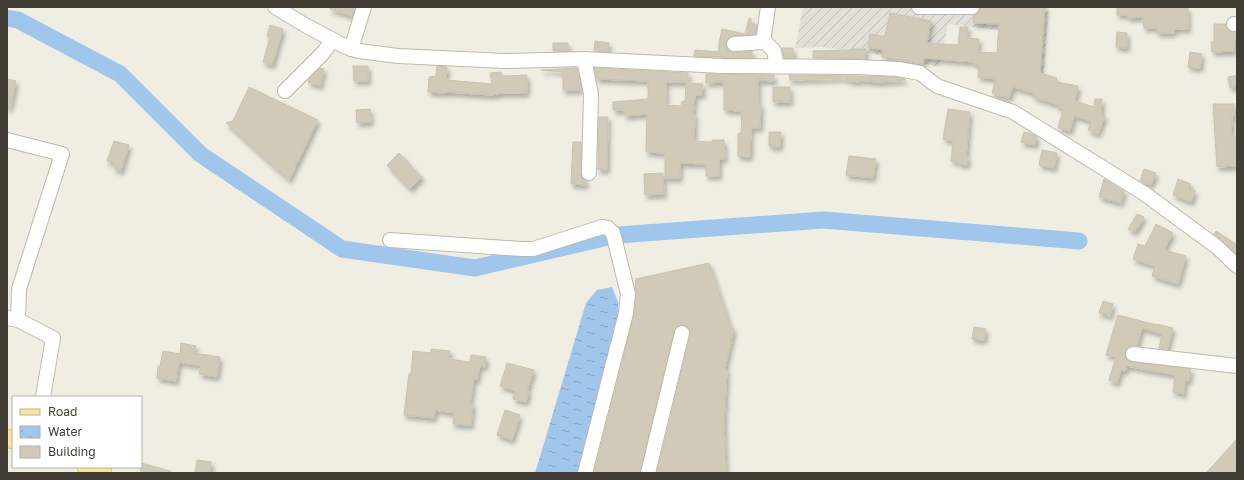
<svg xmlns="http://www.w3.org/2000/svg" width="1244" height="480" viewBox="0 0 1244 480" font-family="'Golos Text',sans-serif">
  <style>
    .industrial { fill: url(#industrial-furrows) }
    .water { fill: url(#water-ripples) }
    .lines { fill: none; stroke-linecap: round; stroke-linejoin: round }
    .river { stroke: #a1c6eb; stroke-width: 17 }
    .building { fill: #d1cab9; stroke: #ccc2ad; filter: url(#shadow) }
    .minor-casing { stroke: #beb9a9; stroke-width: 16 }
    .major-casing { stroke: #dcc365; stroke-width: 19 }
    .minor { stroke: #fff; stroke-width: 14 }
    .major { stroke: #f9e594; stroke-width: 17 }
  </style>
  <defs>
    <pattern id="industrial-furrows" width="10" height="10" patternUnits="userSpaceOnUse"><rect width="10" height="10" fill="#e2dfd8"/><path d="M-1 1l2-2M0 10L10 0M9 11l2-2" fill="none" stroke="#c3c0ba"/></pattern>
    <pattern id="water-ripples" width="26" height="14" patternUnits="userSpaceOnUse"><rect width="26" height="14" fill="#a1c6eb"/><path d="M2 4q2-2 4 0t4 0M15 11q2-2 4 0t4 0" fill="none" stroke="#85a2bf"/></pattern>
    <filter id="shadow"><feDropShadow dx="2.5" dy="4" stdDeviation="2" flood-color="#0004"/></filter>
  </defs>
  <rect width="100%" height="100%" fill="#f0eee3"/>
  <path class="industrial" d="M803 7H1049L1044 76 1007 72 1006 31 948 24 939 67 882 55 822 47 795 48Z"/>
  <path class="water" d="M612 287 618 302 619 322 580 473H535L586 303 597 290Z"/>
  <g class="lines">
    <path class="river" d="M7 18 18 20 120 74 200 154 342 249 475 268 608 237
      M618 235 823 220 1079 241"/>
  </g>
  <path class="building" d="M330 7H355L352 16 330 9Z
    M980 7H1045L1040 73 1057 78 1056 82 1078 86 1075 101 1094 107 1095 99H1102L1101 115 1105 116 1098 134 1088 130 1091 121 1074 116 1070 131 1058 128 1063 109 1058 108 1059 105 1033 97 1034 93 1013 87 1009 98 992 93 996 79 978 77 979 64H974V62L924 58 923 64 882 57 883 50 868 47 870 34 885 37 890 13 931 21 927 43 958 45 960 27H968L967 38 979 39 978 52 997 53 999 24 973 23 974 15 979 12Z
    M1117 7 1188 8V29H1174V33H1157V28H1144L1143 17 1128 18V15H1117Z
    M749 18H751V23L757 25 756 34 730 37 726 41V45L727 49 731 52 752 51V58L694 56 695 50 719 52V43L722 29 745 34Z
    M1214 24H1226V28L1229 31 1237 32V40H1234V51L1212 52 1211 42H1214Z
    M270 25 283 29 272 65 263 62 270 37 267 36Z
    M1117 32 1127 33V48L1116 47Z
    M595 41 609 43 608 52 594 51Z
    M553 43H568V51H553Z
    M782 48H793V58H784Z
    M852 49H866L865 59 813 58V51L852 50Z
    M1190 52 1202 54 1200 68 1188 67Z
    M353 66H368V81H354Z
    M437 66 447 67 446 80 492 84 490 73 501 72 502 76 527 75V93H502L492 95 446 92V93L428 92 429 77 436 76Z
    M320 68 324 69 320 86 308 82 309 79Z
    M577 68 580 90H563V72L541 70Z
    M594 68 688 73V82H666V105L681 106 682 101 685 102 686 83 703 84 702 95H695L693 115H695L694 141 712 142V140H724L725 159H719V176H706V164L680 163V178H665V153L646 152 647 114 625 116 624 110H613V102L648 99V81L597 79Z
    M706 74 774 75V81L758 80V104H761L760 128H751L750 157 738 156V133H741L742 111 724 110V82L706 83Z
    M789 75 858 76 897 77 905 79V80L877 82 859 80V82L846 80V78L790 80Z
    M1237 75V86L1230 88 1228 77Z
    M7 79 16 81 10 108H7Z
    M249 87 318 120 289 180 226 123 233 121Z
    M773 87H790V102H773Z
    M1213 104H1234V116H1232L1231 136H1237V166L1217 167Z
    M370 109 371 122 357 123 356 110Z
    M948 109 970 112 966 157H968L967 165 959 164V162L951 161 953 141 943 139Z
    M599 117H608L607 170 598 169Z
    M769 132H781L780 147 769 146Z
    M1024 132 1032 134 1037 137 1035 145 1021 142Z
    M114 141 129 145 121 171 114 168V163L107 161Z
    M573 142H581V173L582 177 586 181V185L571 184Z
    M1042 150 1057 153 1054 168 1039 165Z
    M399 153 422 177 410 189 387 165Z
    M849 156 876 159 873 178 846 175Z
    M1144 169 1156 173 1151 185 1140 181Z
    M663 173 664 194 645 195 644 174Z
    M1104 179 1124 191 1121 203 1099 197Z
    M1178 179 1191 184 1190 190 1195 191 1191 202 1173 195Z
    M1137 214 1144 217 1135 232 1128 229Z
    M1156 224 1173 233 1164 250 1186 256 1178 284 1152 276 1155 266 1133 259 1138 244 1145 246Z
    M1216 231 1237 245V254L1214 234Z
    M709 263 731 328H734L725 369 727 370 724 424 726 473H657L690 335V331L688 327 684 325 676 327 674 331 640 473H594L634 315 636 295 635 287 636 279Z
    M1103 301 1113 304 1110 316 1099 313Z
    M1118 315 1157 325V324L1173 328 1167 349 1159 348 1162 334 1142 328 1137 346H1130L1126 349 1125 353V357L1128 361 1132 362 1191 369 1189 381 1185 380 1184 394 1173 392 1175 375 1127 366 1125 371 1121 370 1117 383 1109 380 1116 357 1106 355Z
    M974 327 986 329 984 340 972 339Z
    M181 343 196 346 194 353 220 357 217 377 199 374 201 366 179 362 176 381 157 378 158 366H160L163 351 180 354Z
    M431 349 450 351 449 359 470 362 471 355 486 357 485 367 480 366 477 380 474 379 470 404H473L471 425 453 424 454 413 435 410 434 418 404 415 409 374H411L413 351 431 353Z
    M507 363 534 370 527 391 529 392 526 402 513 399 515 391 500 386Z
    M505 410 520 415 512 440 497 435Z
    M1237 439V464L1235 473H1206Z
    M197 460 211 462 210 473H195Z
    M141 463 170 471V473H141Z"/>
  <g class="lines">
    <g class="minor-casing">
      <path id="minor" d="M275 7 305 25 346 47 359 51 398 56 505 61 584 59 722 66 858 67 898 69 920 73 937 86 1013 112 1145 194 1217 247 1237 266
        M768 7 764 35 765 42 774 51 777 66
        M919 7H972
        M1234 24H1237
        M734 44 765 42
        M351 49 364 7
        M584 59 591 94 589 173
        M285 91 322 54 333 40
        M7 140 62 154 19 289 18 320
        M390 240 522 249H533L602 227 608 228 613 233 628 294 626 313 585 473
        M7 318 18 320 53 338 43 397
        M1133 354 1237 366
        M648 473 682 333"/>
    </g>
    <g class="major-casing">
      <path id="major" d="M7 438 13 440
        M86 467 103 473"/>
    </g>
    <use href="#minor" class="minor"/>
    <use href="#major" class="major"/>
  </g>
  <rect width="1244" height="480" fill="none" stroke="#423d34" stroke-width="16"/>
  <rect x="12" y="396" width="130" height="72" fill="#ffffff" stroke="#b3b1ae"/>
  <rect x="20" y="409" width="20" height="6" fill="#f9e594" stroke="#b3b1ae"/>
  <text x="48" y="416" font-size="12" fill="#423d34">Road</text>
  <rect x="20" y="426" width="20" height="12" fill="url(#water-ripples)" stroke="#b3b1ae"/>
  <text x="48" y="436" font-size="12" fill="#423d34">Water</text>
  <rect x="20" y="446" width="20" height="12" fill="#d1cab9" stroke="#b3b1ae"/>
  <text x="48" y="456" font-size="12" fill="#423d34">Building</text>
</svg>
